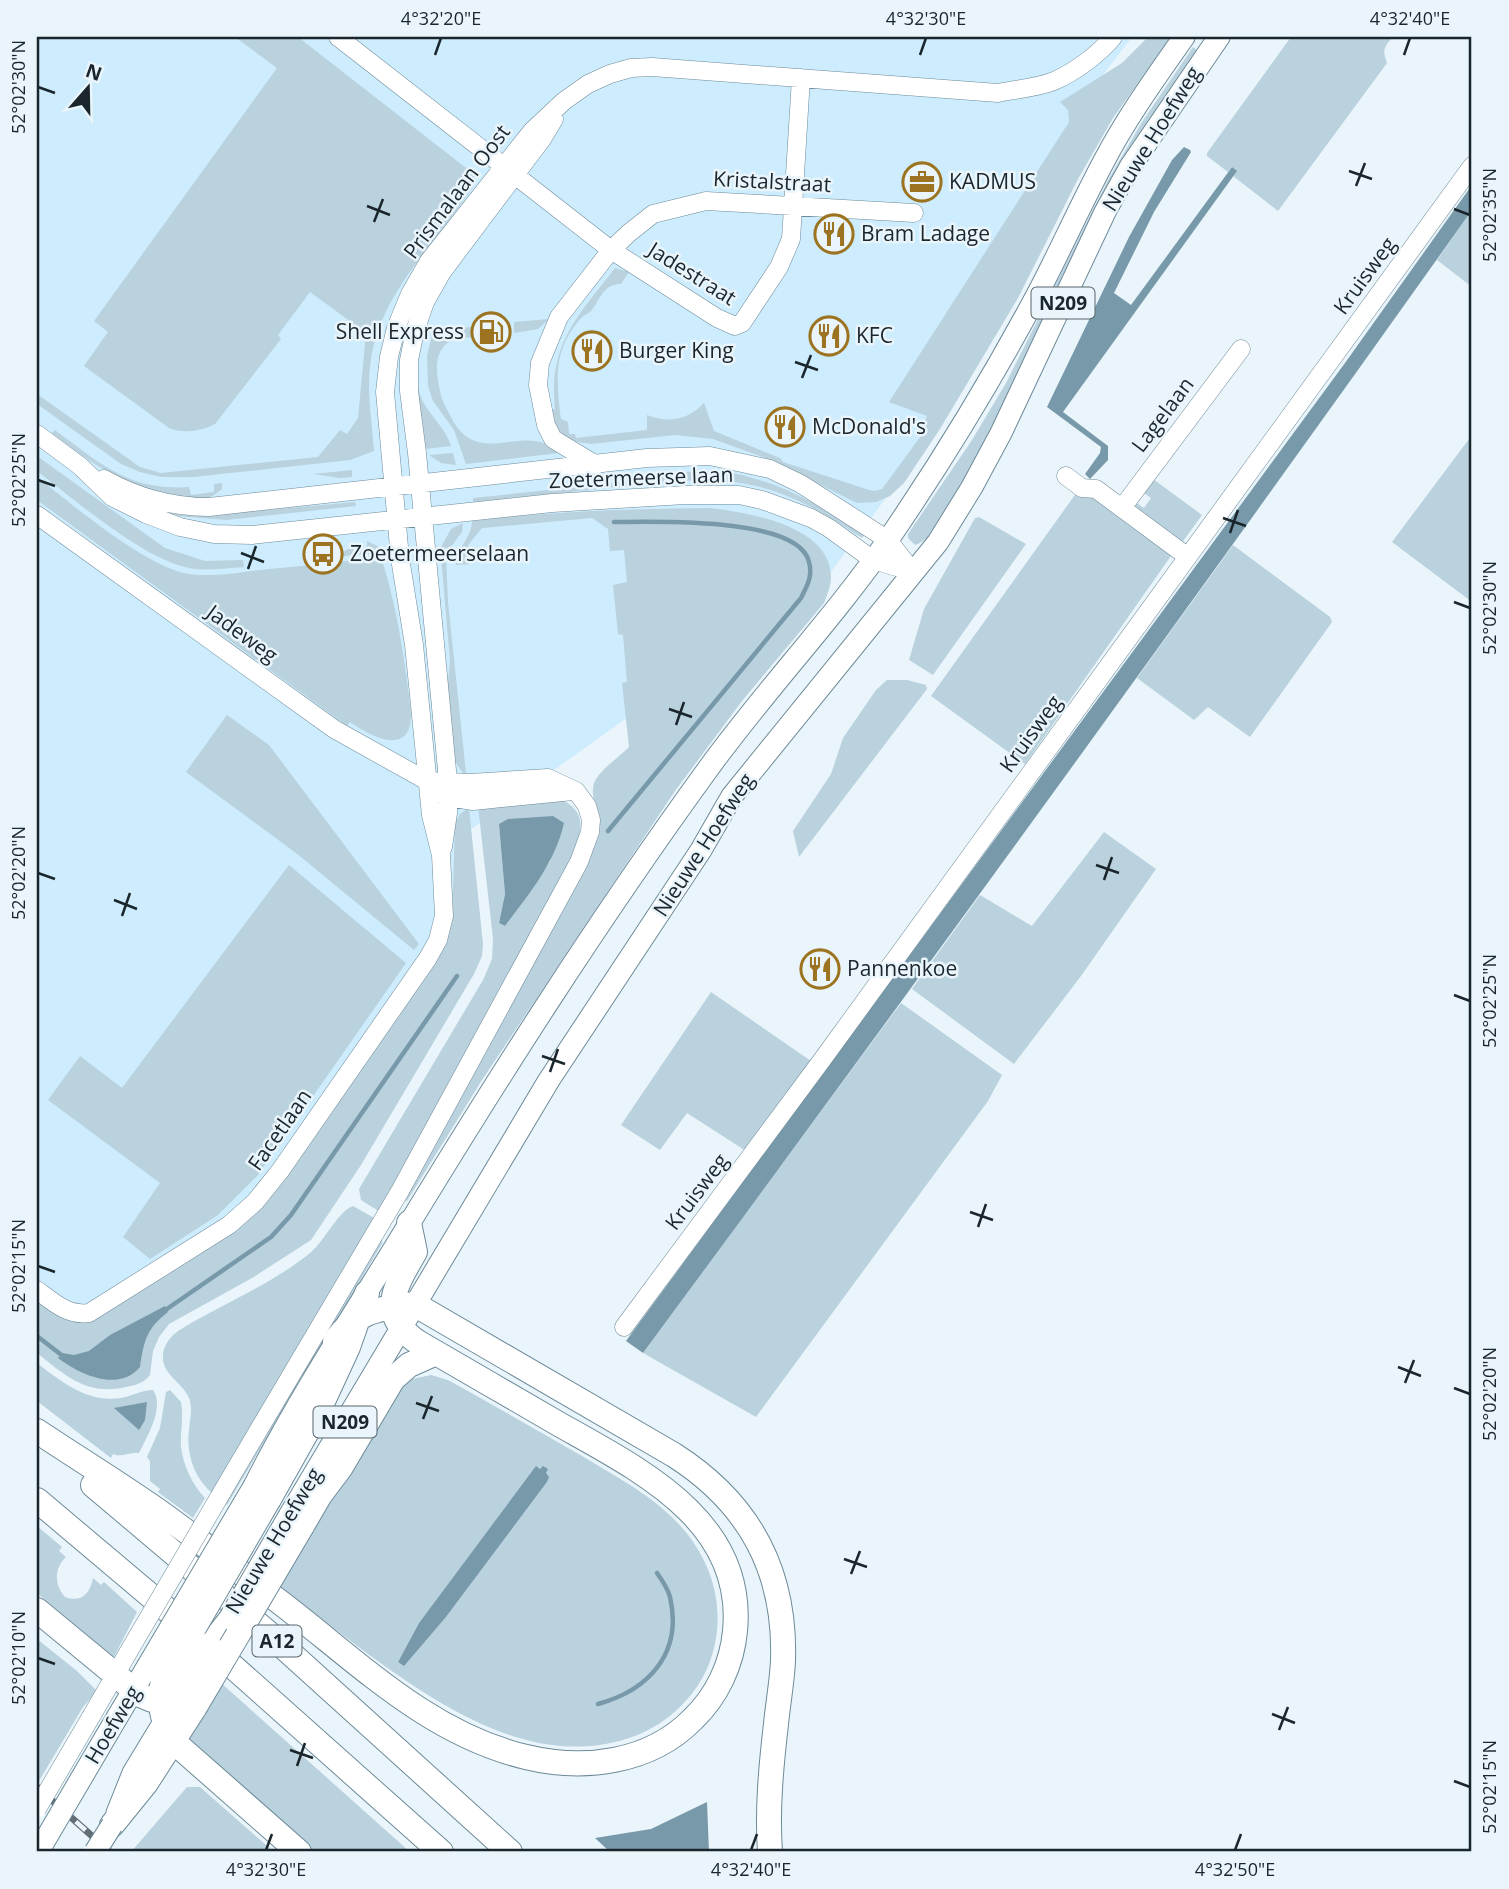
<svg xmlns="http://www.w3.org/2000/svg" width="1509" height="1889" viewBox="0 0 1509 1889" font-family="'Open Sans',sans-serif">
  <style>
    .built { fill: #cdecfd }
    .green { fill: #bad1de; fill-rule: evenodd }
    .water { fill: #7899aa }
    .lines { fill: none; stroke-linecap: round; stroke-linejoin: round }
    .stream { stroke: #7899aa; stroke-width: 4.5 }
    .minor-casing { stroke: #6d8a98; stroke-width: 19 }
    .major-casing { stroke: #6d8a98; stroke-width: 23 }
    .highway-casing { stroke: #6d8a98; stroke-width: 26 }
    .minor { stroke: #fff; stroke-width: 18 }
    .major { stroke: #fff; stroke-width: 21 }
    .highway { stroke: #fff; stroke-width: 24 }
    .rail-casing { stroke: #626e74; stroke-width: 7 }
    .rail { stroke: #e9f5fb; stroke-width: 4.5; stroke-dasharray: 13; stroke-linecap: butt }
    .minor-bridge-casing { stroke: #6d8a98; stroke-width: 19; stroke-linecap: butt }
    .major-bridge-casing { stroke: #6d8a98; stroke-width: 23; stroke-linecap: butt }
    .highway-bridge-casing { stroke: #6d8a98; stroke-width: 26; stroke-linecap: butt }
    .minor-bridge { stroke: #fff; stroke-width: 18 }
    .major-bridge { stroke: #fff; stroke-width: 21 }
    .highway-bridge { stroke: #fff; stroke-width: 24 }
    .ticks { fill: none; stroke: #1a262c; stroke-width: 2.5 }
    .labels { text-anchor: middle; stroke-width: 5; stroke-linejoin: round; paint-order: stroke }
    .shield { fill: #e9f5fb; stroke: #58646a; stroke-width: 2 }
    .shield-label { font-size: 19px; font-weight: bold; fill: #1a262c }
    .street-label { font-size: 21px; fill: #1a262c; stroke: #e9f5fb }
    .poi-label { font-size: 21px; fill: #1a262c; stroke: #e9f5fb; text-anchor: start }
    .neatline { fill: none; stroke: #1a262c; stroke-width: 2.5 }
    .ticks-label { font-size: 18px; text-anchor: middle; fill: #1a262c }
  </style>
  <rect width="100%" height="100%" fill="#e9f5fb"/>
  <path class="built" d="M37 37H1132L1082 102 927 443 830 573 463 835 469 906 247 1239 80 1342 37 1310Z"/>
  <path class="green" d="M235 37H298L475 175 473 187 466 197C430 250 381 294 371 359 366 389 372 421 374 451L350 460 193 477H161L140 472 121 464 37 404V394L140 467 161 473 318 457 340 430 347 434 358 418 366 333 310 292 278 335 281 339 215 424C202 431 183 434 169 428L84 366 108 332 94 321 277 68Z
    M1148 37H1171L1113 118 1078 179 1018 298 940 429 904 483 890 496 876 502 857 503 768 459 713 439 675 435 591 444 578 442 561 436 550 410 555 409C548 344 578 316 615 268L629 272 621 284C602 284 601 300 590 312 587 314 583 316 581 318 554 349 556 376 560 413L561 419 568 422 569 434H575L576 438 647 430V415C668 423 687 421 704 403L714 431 780 458 783 462 869 490 874 491 882 489 926 429 922 428 927 416 889 402 1069 122 1068 110 1060 102 1122 63Z
    M1291 37H1393C1384 47 1382 50 1387 63L1278 211 1233 176 1236 171 1232 167 1228 172 1207 156V153Z
    M1193 47 1198 51 969 473C958 491 935 540 915 545L908 538V534L972 440 1006 383 1108 180 1142 122Z
    M503 199 506 203C464 255 403 317 419 391 424 412 445 425 451 446L425 449C417 436 418 418 416 402 406 312 444 271 496 204Z
    M1472 210V287L1437 260Z
    M549 319 538 329 514 333V322Z
    M481 326V337C467 338 450 336 442 349 434 360 437 378 440 391 442 402 448 411 453 421 481 469 526 420 559 453L466 464 454 430 433 401 428 386 427 356 433 331Z
    M55 430C101 464 128 491 189 487L191 495 214 492V484L222 483V489C218 492 213 496 208 498 202 500 193 498 187 497 135 493 92 465 52 433Z
    M1472 435V602L1392 542Z
    M453 453 456 465 441 463 429 455Z
    M37 456 165 548 205 561 243 560 244 567C224 568 204 572 185 567 140 556 75 500 37 471Z
    M352 470V477L340 478 313 474Z
    M720 471C776 479 818 504 865 534L862 538C829 516 795 495 756 486 710 475 664 482 618 487 570 492 521 497 473 502V498L626 482 681 472Z
    M37 477C73 505 141 563 184 573 208 578 235 573 259 570 294 567 330 563 365 559L383 563C398 612 405 662 411 713 412 758 371 737 350 722L347 726 37 500Z
    M1153 479 1202 515 1181 544 1133 509 1134 501 1144 508 1151 498 1141 491Z
    M1077 492 1094 496 1173 553 1025 764 931 696Z
    M355 502 356 506 226 520 176 516 144 505 211 515Z
    M711 508C749 513 831 526 831 577 831 586 827 595 824 603L742 701 675 791 482 1080 407 1201 405 1200 409 1191 597 840C604 820 586 795 596 779 604 767 619 757 629 747L622 683 627 682 623 635 618 634 613 585 627 582 624 550 610 551 608 529 592 518 482 528 468 545 471 564 456 565C456 548 472 538 472 521 552 511 631 509 711 508Z
    M979 517 1026 544 933 675 909 660 924 609 975 518Z
    M463 523 462 532 450 548 447 549 441 547 451 529Z
    M367 541 381 548 387 556 367 554 332 557 349 549 367 547Z
    M1233 545 1330 617 1332 622 1250 737 1208 707 1194 720 1137 678Z
    M441 556 446 557 448 602 466 773H463L453 759 447 692 450 661Z
    M887 680H907L926 685 927 689 799 857 793 831 831 774 843 738 876 690Z
    M227 715 269 745 419 944 414 950 296 853 186 772Z
    M558 798C588 811 582 829 574 854L380 1212 361 1200 359 1189 483 980 492 959 493 939 478 806ZM499 824 551 860 505 926 499 923 505 894Z
    M469 808 483 944 482 956 474 974 361 1165 311 1240 252 1278 169 1324 159 1337 153 1351 150 1375C144 1383 136 1385 126 1387 87 1396 66 1376 37 1353V1299L70 1321 89 1322 232 1232 444 946 452 923 455 823 460 814Z
    M1104 832 1156 869 1081 976 1014 1064 912 989 980 895 1032 926Z
    M289 865 406 963 258 1175 218 1215 150 1259 123 1237 160 1183 48 1100 80 1056 122 1088Z
    M711 992 811 1061 746 1151 687 1113 660 1150 621 1125Z
    M901 1003 1002 1075 988 1101 756 1417 643 1353Z
    M353 1206 376 1219 213 1494C194 1478 186 1454 189 1430 190 1419 193 1408 189 1398 183 1383 163 1375 163 1358 162 1347 170 1337 178 1331 221 1304 271 1285 310 1253 324 1242 338 1211 353 1206Z
    M381 1241 383 1242 227 1505 224 1503Z
    M37 1363C62 1382 87 1403 121 1398 132 1396 142 1390 153 1390 165 1407 147 1437 139 1453 130 1451 123 1458 113 1454L111 1458 37 1401Z
    M431 1375 448 1380C493 1405 537 1430 582 1456 617 1477 657 1498 684 1530 716 1568 727 1617 709 1664 696 1697 668 1723 635 1736 538 1772 444 1709 368 1654 339 1632 309 1610 279 1587L397 1391 412 1379ZM536 1467 540 1469 547 1482 446 1617 404 1665 398 1662 419 1623Z
    M170 1390 181 1402C184 1417 180 1432 181 1447 183 1465 193 1486 205 1498L193 1518 158 1492 160 1489 150 1481V1461L147 1457 160 1428 166 1392Z
    M37 1526 62 1547 59 1551 66 1557C54 1568 54 1585 65 1597 81 1603 90 1594 93 1578L101 1585 104 1582 137 1612 114 1657 37 1593Z
    M37 1639 77 1671 97 1691 83 1707 39 1781 37 1778Z
    M220 1682 410 1852H312L184 1739Z
    M187 1787H200L274 1852H131Z"/>
  <path class="water" d="M1184 147 1190 150 1191 152 1154 212 1114 293 1131 305 1232 167 1237 171 1063 412 1108 446V460L1090 479 1085 474 1100 453 1101 447 1047 407 1129 237 1172 160Z
    M1472 185V210C1199 594 922 975 643 1353L626 1341 1345 363Z
    M553 816 564 823C555 863 529 894 505 926L499 923 505 894 499 824 508 819Z
    M165 1306 168 1312C146 1329 144 1341 140 1367 118 1393 79 1374 58 1358L62 1353 74 1355 89 1351 110 1335Z
    M147 1402 145 1420 139 1430 114 1408Z
    M536 1466 540 1469 543 1466 548 1469 546 1473 549 1477 547 1482 446 1617 404 1666 398 1662 419 1623Z
    M707 1802 709 1852H610L595 1838 651 1829Z"/>
  <g class="lines">
    <path class="stream" d="M608 831 801 598C807 586 813 576 809 562 799 516 651 522 614 522
      M164 1311 271 1237 291 1215 457 976
      M37 1336 64 1357
      M598 1704C649 1690 683 1653 670 1597 668 1589 662 1580 657 1573"/>
    <g class="minor-casing">
      <path id="minor" d="M338 37 611 250 717 318 735 326 742 323 779 267 791 239 801 78
        M37 434 80 466 112 497 146 514 180 527 214 534 252 535 552 503 685 495H739L762 500 811 518 829 528 873 560 914 572
        M596 465 553 439 546 425 538 385 540 363 559 317 611 250 629 233 653 214 706 201 914 213
        M1066 476 1082 488 1096 489 1188 557
        M104 479C138 498 171 507 209 507L647 458 710 456 770 469 801 484 888 540 913 572
        M1122 508 1241 349
        M37 515 334 729 427 781 448 797 473 801 573 791
        M443 847 448 813V781L417 453 409 391V360L415 331 425 302 442 272 542 139 554 119
        M37 1290C53 1302 68 1316 89 1313L229 1225 255 1202 280 1171 428 958 438 940 444 916 441 855 431 815 414 645 400 558 385 392 389 357 396 328 410 294 429 261 532 131 564 101 588 84 610 74 631 68 652 67 998 93C1016 89 1037 88 1054 81 1075 72 1099 54 1113 37
        M624 1327 822 1060 1472 166
        M235 1470 400 1191 579 862 590 832 591 820 587 806 576 791 548 778 470 783 427 781
        M92 1715 129 1651"/>
    </g>
    <g class="major-casing">
      <path id="major" d="M254 1486C296 1403 346 1326 395 1247 494 1084 596 923 708 769 766 689 834 618 890 537 944 458 993 377 1038 293 1061 249 1081 204 1104 161 1127 117 1156 77 1184 37
        M289 1516 549 1080 701 850 732 796 938 542 972 487 1001 433 1105 212 1130 167 1219 37
        M210 1643 229 1619
        M109 1731 147 1667
        M117 1813 133 1773 170 1712"/>
    </g>
    <g class="highway-casing">
      <path id="highway" d="M335 1341C357 1310 379 1309 414 1304L674 1455C749 1503 786 1570 783 1661 782 1682 778 1703 776 1724 771 1767 767 1810 770 1852
        M37 1431C79 1459 123 1486 164 1515 204 1544 242 1574 281 1603 358 1662 429 1734 526 1757 584 1771 650 1763 693 1719 717 1696 732 1664 735 1631 746 1520 638 1469 557 1423 511 1396 465 1370 419 1343 377 1315 394 1288 415 1252L409 1223
        M93 1485 267 1632 510 1852
        M269 1499 318 1412 348 1347 367 1293
        M37 1500 203 1640 441 1852
        M302 1526 320 1495 341 1467 393 1379 409 1365 436 1353
        M37 1610 140 1695 152 1700H176
        M163 1681C157 1703 163 1723 174 1742L299 1852
        M112 1825 146 1783 195 1707"/>
    </g>
    <use href="#minor" class="minor"/>
    <use href="#major" class="major"/>
    <use href="#highway" class="highway"/>
    <g class="rail-casing">
      <path id="rail" d="M37 1787 110 1852"/>
    </g>
    <use href="#rail" class="rail"/>
    <g class="minor-bridge-casing">
      <path id="minor-bridge" d="M129 1651 235 1470
        M37 1809 92 1715"/>
    </g>
    <g class="major-bridge-casing">
      <path id="major-bridge" d="M229 1619 289 1516
        M147 1667 254 1486
        M180 1695 210 1643
        M38 1852 109 1731
        M95 1852 112 1825"/>
    </g>
    <g class="highway-bridge-casing">
      <path id="highway-bridge" d="M163 1681 269 1499
        M195 1707 302 1526"/>
    </g>
    <use href="#minor-bridge" class="minor-bridge"/>
    <use href="#major-bridge" class="major-bridge"/>
    <use href="#highway-bridge" class="highway-bridge"/>
  </g>
  <path class="ticks" d="M435 55 441 38M920 55 926 38M1404 55 1410 38M38 87 55 93M1349 171 1372 179M1356 186 1365 163M367 206 390 215M1454 209 1470 215M374 222 383 199M795 362 818 370M802 378 811 355M38 480 55 486M1223 518 1246 526M1230 533 1238 510M241 553 264 562M248 569 256 546M1454 602 1470 608M669 709 692 717M676 725 684 702M1096 865 1119 873M38 873 55 879M1104 880 1112 857M114 900 137 909M122 916 130 893M1454 995 1470 1001M542 1056 565 1064M550 1072 558 1049M970 1212 993 1220M978 1227 986 1204M38 1266 55 1272M1398 1367 1421 1376M1405 1383 1414 1360M1454 1388 1470 1394M416 1403 439 1411M423 1419 432 1396M844 1559 867 1567M851 1574 860 1551M38 1658 55 1664M1272 1714 1295 1723M1279 1730 1288 1707M290 1750 313 1758M297 1766 305 1743M1454 1781 1470 1787M266 1850 272 1834M751 1850 757 1834M1235 1850 1241 1834"/>
  <defs>
    <g id="office-ring" transform="scale(2.0125)"><circle r="9.5" fill="#e9f5fb" stroke="#9c7421" stroke-width="1.5"/><path d="M-6-3h4V-5.5h4V-3h4V5H-6ZM-1-4.5V-3h2v-1.5ZM-6 0V1H6V0Z" fill="#9c7421"/></g>
    <g id="restaurant-ring" transform="scale(2.0125)"><circle r="9.5" fill="#e9f5fb" stroke="#9c7421" stroke-width="1.5"/><path d="M-5-6h1v4h1v-4h1v4h1v-4h1v5L-1.5 .5V6h-2V.5L-5-1ZM5-6V6H3V1.5H1.5Q1.5-4 5-6Z" fill="#9c7421"/></g>
    <g id="fuel-ring" transform="scale(2.0125)"><circle r="9.5" fill="#e9f5fb" stroke="#9c7421" stroke-width="1.5"/><path d="M-5.5-6h7V0h2V4h1.3V-2.5L3-4.5l.8-.8L6-3V5H2.5V1h-1V6h-7ZM-4.2-4.7v3.2H.2V-4.7Z" fill="#9c7421"/></g>
    <g id="bus-ring" transform="scale(2.0125)"><circle r="9.5" fill="#e9f5fb" stroke="#9c7421" stroke-width="1.5"/><path d="M-5-6H5V4H4V6H2V4H-2V6H-4V4H-5ZM-3.5-4V0h7V-4ZM-3.5 1.2v1.5H-2V1.2ZM2 1.2v1.5H3.5V1.2Z" fill="#9c7421"/></g>
  </defs>
  <g fill-rule="evenodd">
    <use href="#office-ring" x="922" y="182"/>
    <use href="#restaurant-ring" x="834" y="234"/>
    <use href="#fuel-ring" x="491" y="332"/>
    <use href="#restaurant-ring" x="829" y="336"/>
    <use href="#restaurant-ring" x="592" y="351"/>
    <use href="#restaurant-ring" x="785" y="427"/>
    <use href="#bus-ring" x="323" y="554"/>
    <use href="#restaurant-ring" x="820" y="969"/>
  </g>
  <g class="labels">
    <g class="shield">
      <rect x="1031.5" y="287.5" width="63" height="31" rx="5"/>
      <rect x="313.5" y="1406.5" width="63" height="31" rx="5"/>
      <rect x="252.5" y="1625.5" width="49" height="31" rx="5"/>
    </g>
    <g class="shield-label">
      <text x="1063" y="310">N209</text>
      <text x="345" y="1429">N209</text>
      <text x="277" y="1648">A12</text>
    </g>
    <g class="street-label">
      <text transform="translate(1152 139) rotate(-58)" y="7">Nieuwe Hoefweg</text>
      <text transform="translate(772 182) rotate(3)" y="7">Kristalstraat</text>
      <text transform="translate(457 192) rotate(-53)" y="7">Prismalaan Oost</text>
      <text transform="translate(692 274) rotate(32)" y="7">Jadestraat</text>
      <text transform="translate(1365 276) rotate(-54)" y="7">Kruisweg</text>
      <text transform="translate(1163 415) rotate(-53)" y="7">Lagelaan</text>
      <text transform="translate(641 478) rotate(-2)" y="7">Zoetermeerse laan</text>
      <text transform="translate(242 634) rotate(36)" y="7">Jadeweg</text>
      <text transform="translate(1031 734) rotate(-54)" y="7">Kruisweg</text>
      <text transform="translate(704 845) rotate(-57)" y="7">Nieuwe Hoefweg</text>
      <text transform="translate(280 1130) rotate(-55)" y="7">Facetlaan</text>
      <text transform="translate(697 1192) rotate(-53)" y="7">Kruisweg</text>
      <text transform="translate(274 1541) rotate(-59)" y="7">Nieuwe Hoefweg</text>
      <text transform="translate(113 1725) rotate(-59)" y="7">Hoefweg</text>
    </g>
    <g class="poi-label">
      <text x="949" y="189">KADMUS</text>
      <text x="861" y="241">Bram Ladage</text>
      <text x="464" y="339" text-anchor="end">Shell Express</text>
      <text x="856" y="343">KFC</text>
      <text x="619" y="358">Burger King</text>
      <text x="812" y="434">McDonald's</text>
      <text x="350" y="561">Zoetermeerselaan</text>
      <text x="847" y="976">Pannenkoe</text>
    </g>
  </g>
  <rect width="1509" height="1889" fill="none" stroke="#e9f5fb" stroke-width="77"/>
  <g transform="translate(88 88) rotate(20)" stroke="#e9f5fb" stroke-width="5" paint-order="stroke">
  <path d="M0-5L12 26L0 18L-12 26Z" fill="#1a262c"/>
  <text y="-10" font-size="19" font-weight="bold" text-anchor="middle" fill="#1a262c">N</text>
  </g>
  <rect x="38" y="38" width="1432" height="1812" class="neatline"/>
  <g class="ticks-label">
    <text x="441" y="25">4°32'20"E</text>
    <text x="926" y="25">4°32'30"E</text>
    <text x="1410" y="25">4°32'40"E</text>
    <text transform="translate(19 87) rotate(-90)" y="6">52°02'30"N</text>
    <text transform="translate(1490 215) rotate(-90)" y="6">52°02'35"N</text>
    <text transform="translate(19 480) rotate(-90)" y="6">52°02'25"N</text>
    <text transform="translate(1490 608) rotate(-90)" y="6">52°02'30"N</text>
    <text transform="translate(19 873) rotate(-90)" y="6">52°02'20"N</text>
    <text transform="translate(1490 1001) rotate(-90)" y="6">52°02'25"N</text>
    <text transform="translate(19 1266) rotate(-90)" y="6">52°02'15"N</text>
    <text transform="translate(1490 1394) rotate(-90)" y="6">52°02'20"N</text>
    <text transform="translate(19 1658) rotate(-90)" y="6">52°02'10"N</text>
    <text transform="translate(1490 1787) rotate(-90)" y="6">52°02'15"N</text>
    <text x="266" y="1876">4°32'30"E</text>
    <text x="751" y="1876">4°32'40"E</text>
    <text x="1235" y="1876">4°32'50"E</text>
  </g>
</svg>
